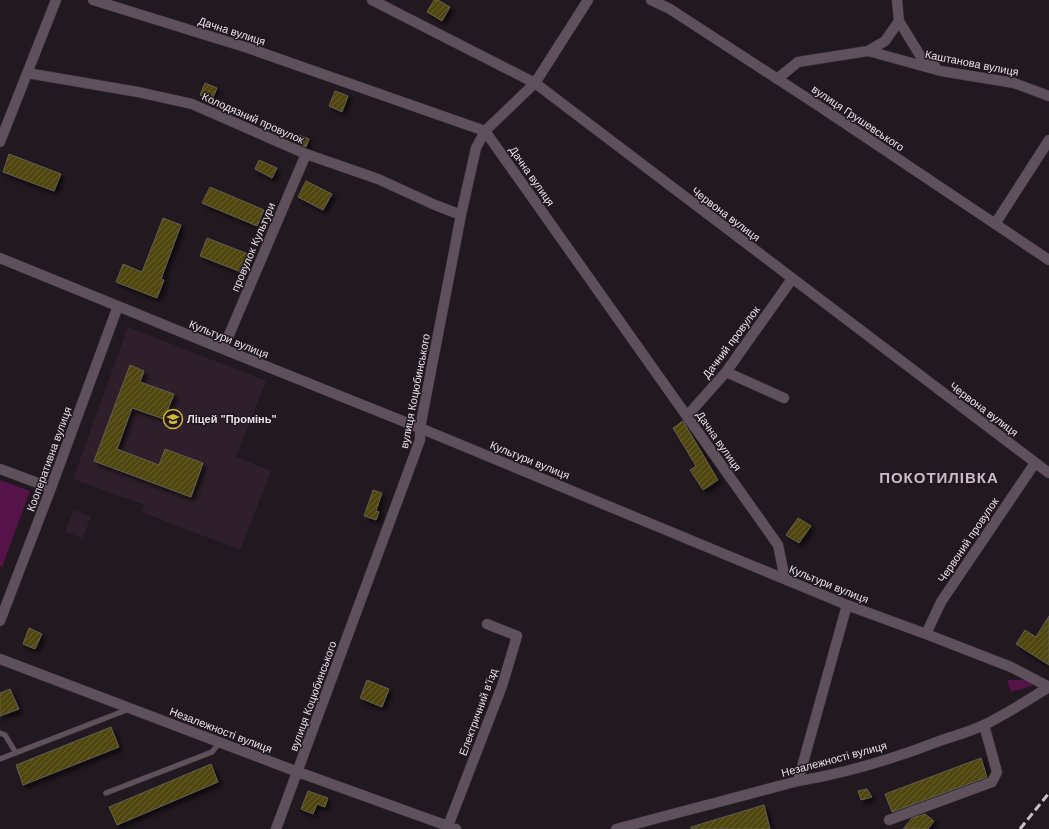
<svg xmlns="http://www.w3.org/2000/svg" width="1049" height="829" viewBox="0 0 1049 829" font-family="Arial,sans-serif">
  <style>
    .built { fill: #2f1f2b }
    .green { fill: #55134a }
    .building { fill: url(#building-hatch); stroke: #625f51; filter: url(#shadow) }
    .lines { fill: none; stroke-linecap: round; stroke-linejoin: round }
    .service-casing { stroke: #3c343a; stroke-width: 6 }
    .minor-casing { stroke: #3c343a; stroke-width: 11 }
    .service { stroke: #5e515b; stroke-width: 5 }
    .minor { stroke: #5e515b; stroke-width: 10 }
    .rail { stroke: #c7bfc5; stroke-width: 3; stroke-dasharray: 8 4; stroke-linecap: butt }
    .labels { text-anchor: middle; stroke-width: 3; stroke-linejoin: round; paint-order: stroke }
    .street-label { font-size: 11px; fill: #e8e0e6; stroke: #221820 }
    .poi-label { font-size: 11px; font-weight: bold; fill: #e8e0e6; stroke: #221820; text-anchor: start }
    .district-label { font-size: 15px; font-weight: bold; letter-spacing: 1px; fill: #cabcc6; stroke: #221820 }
  </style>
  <defs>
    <pattern id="building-hatch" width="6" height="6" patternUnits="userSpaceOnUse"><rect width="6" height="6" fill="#4f460f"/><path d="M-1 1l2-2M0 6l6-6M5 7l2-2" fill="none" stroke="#686032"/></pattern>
    <filter id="shadow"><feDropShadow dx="3.5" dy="3.5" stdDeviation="2" flood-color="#0009"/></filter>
  </defs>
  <rect width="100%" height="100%" fill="#221820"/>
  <path class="built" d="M128 327 266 381 236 457 271 471 240 550 142 512 145 505 73 479Z
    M74 510 91 516 83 538 65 532Z"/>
  <path class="green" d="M0 480 30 491 2 567 0 566Z
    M1007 680H1024L1034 685 1011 692Z"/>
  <path class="building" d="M434 0H438L450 7 442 21 427 12Z
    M205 83 217 88 212 100 200 95Z
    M335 91 348 96 342 112 329 106Z
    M299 135 309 139 306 147 296 142Z
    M9 154 61 174 54 191 3 172Z
    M259 160 277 168 272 178 255 169Z
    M306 181 332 194 323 210 298 197Z
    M210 187 264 210 257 226 202 203Z
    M163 218 181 225 161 279 164 280 157 298 116 282 123 264 142 272Z
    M207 238 248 254 241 272 200 256Z
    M130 365 144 371 140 382 174 394 164 419 132 408 117 449 159 465 165 449 203 463 191 497 94 461Z
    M683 421 718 480 703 490 690 470 696 466 673 428Z
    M373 490 382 493 376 511 379 512 376 520 364 516Z
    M798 518 811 526 799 543 786 535Z
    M1049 616V665L1016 644 1025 630 1036 637Z
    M29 628 42 634 35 649 23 644Z
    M367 680 389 689 382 707 360 698Z
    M10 689 19 709 0 716V693Z
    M111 727 119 747 23 785 16 765Z
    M981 758 987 777 892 812 885 794Z
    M211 764 218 782 117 825 109 807Z
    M867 789 872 797 861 800 858 791Z
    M308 791 328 798 325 807 317 804 313 814 301 809Z
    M764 805 770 829H691V827Z
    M925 814 934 821 928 829H903L912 818Z"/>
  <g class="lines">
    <g class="service-casing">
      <path id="service" d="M0 733 5 735 16 753
        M0 759 129 709
        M106 793 212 752 220 742"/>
    </g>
    <g class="minor-casing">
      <path id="minor" d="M93 0 248 48 485 131 778 545 785 579
        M372 0 535 83 1049 473
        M651 0 670 9 819 106 1049 260
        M897 0 899 21 921 57 935 66
        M868 51 885 41 899 21
        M27 73 138 92 192 104 306 154 378 179 435 205 461 215
        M777 79 798 62 868 51 941 71 1014 83 1049 96
        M0 142 56 0
        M995 224 1049 140
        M0 258 223 349 420 428 847 605 926 634 1011 667 1049 687
        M223 349 306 154
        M726 372 784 398
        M687 416 726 372 792 279
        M0 469 51 488
        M0 621 51 488 118 306
        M926 634 941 602 1035 463
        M0 659 298 772 456 829
        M798 781 847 605
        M889 820 992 782 997 772 984 725
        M448 826 502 686 517 636 487 624
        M276 829 420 440V428L461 215 476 148 485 131 535 83 588 0
        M616 829 798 781C847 773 896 758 942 740 957 735 972 731 986 724 1008 713 1028 700 1049 687"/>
    </g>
    <use href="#service" class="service"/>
    <use href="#minor" class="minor"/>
    <path class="rail" d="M1020 829 1049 793"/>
  </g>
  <defs>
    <g id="school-ring" transform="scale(1)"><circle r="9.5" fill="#221820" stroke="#ceb837" stroke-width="1.5"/><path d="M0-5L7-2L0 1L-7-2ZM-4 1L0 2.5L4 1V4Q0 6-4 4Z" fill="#ceb837"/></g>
  </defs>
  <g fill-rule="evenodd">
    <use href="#school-ring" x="173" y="419"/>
  </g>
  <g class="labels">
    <g class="street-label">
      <text transform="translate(232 31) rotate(18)" y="4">Дачна вулиця</text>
      <text transform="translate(972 63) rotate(11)" y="4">Каштанова вулиця</text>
      <text transform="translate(253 118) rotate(24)" y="4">Колодязний провулок</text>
      <text transform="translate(858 118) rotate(34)" y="4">вулиця Грушевського</text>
      <text transform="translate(532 176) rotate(55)" y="4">Дачна вулиця</text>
      <text transform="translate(726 214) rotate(37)" y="4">Червона вулиця</text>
      <text transform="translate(253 247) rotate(-67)" y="4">провулок Культури</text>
      <text transform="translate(229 339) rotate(22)" y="4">Культури вулиця</text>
      <text transform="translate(731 342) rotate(-53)" y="4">Дачний провулок</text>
      <text transform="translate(415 391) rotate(-79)" y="4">вулиця Коцюбинського</text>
      <text transform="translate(984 409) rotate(37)" y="4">Червона вулиця</text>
      <text transform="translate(719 441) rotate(55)" y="4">Дачна вулиця</text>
      <text transform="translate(49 459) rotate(-70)" y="4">Кооперативна вулиця</text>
      <text transform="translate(530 460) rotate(22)" y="4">Культури вулиця</text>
      <text transform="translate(968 540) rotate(-56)" y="4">Червоний провулок</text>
      <text transform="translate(829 584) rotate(22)" y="4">Культури вулиця</text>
      <text transform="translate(313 696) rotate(-70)" y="4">вулиця Коцюбинського</text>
      <text transform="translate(478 712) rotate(-70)" y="4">Електричний в’їзд</text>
      <text transform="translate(221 730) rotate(21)" y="4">Незалежності вулиця</text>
      <text transform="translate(834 759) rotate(-15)" y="4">Незалежності вулиця</text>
    </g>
    <g class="poi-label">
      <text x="187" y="423">Ліцей "Промінь"</text>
    </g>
    <g class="district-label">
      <text x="939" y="483">ПОКОТИЛІВКА</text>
    </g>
  </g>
</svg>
